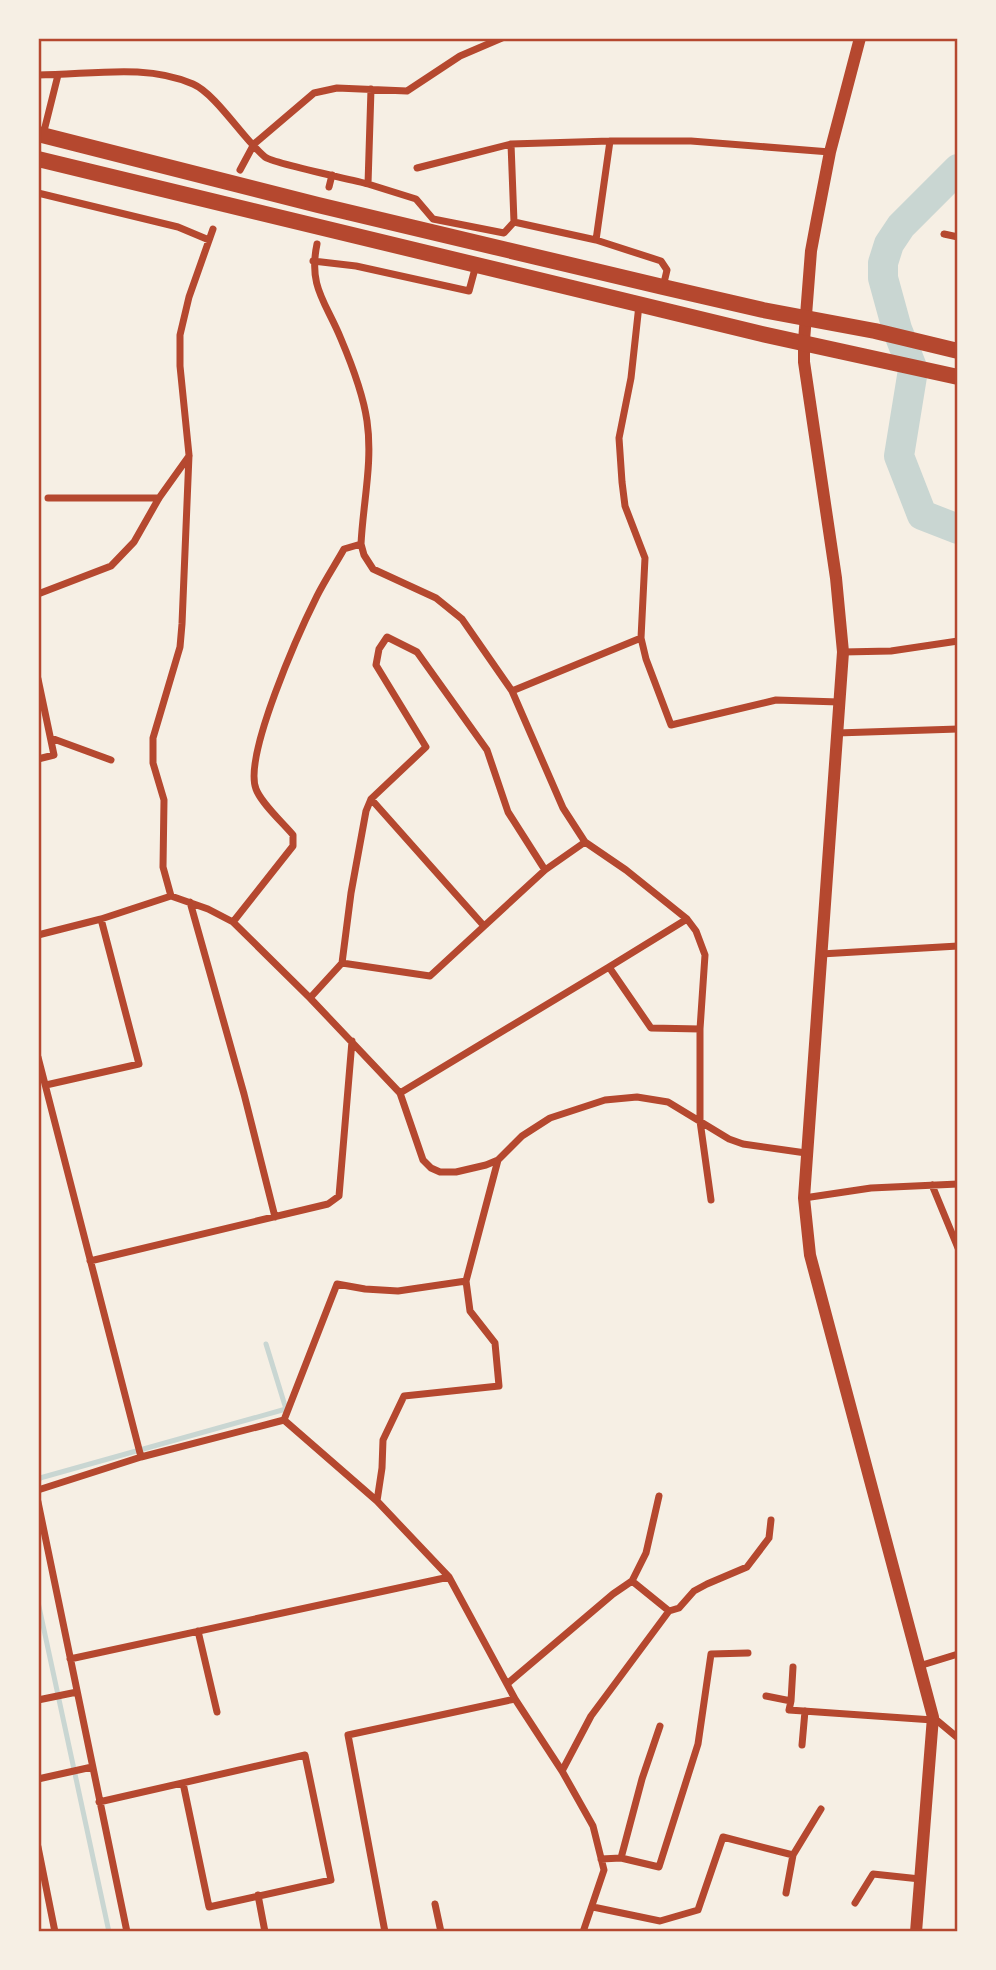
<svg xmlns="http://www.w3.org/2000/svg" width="996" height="1970" viewBox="0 0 996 1970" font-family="'Titillium Web',sans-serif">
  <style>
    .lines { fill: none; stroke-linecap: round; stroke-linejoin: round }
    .stream { stroke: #c9d6d2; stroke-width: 5 }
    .river { stroke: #c9d6d2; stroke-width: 30 }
    .minor { stroke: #b5482f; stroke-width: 7 }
    .tertiary { stroke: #b5482f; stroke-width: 12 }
    .primary { stroke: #b5482f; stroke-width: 16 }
    .neatline { fill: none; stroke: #b5482f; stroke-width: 2.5 }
  </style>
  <rect width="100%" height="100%" fill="#f6efe4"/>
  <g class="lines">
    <path class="stream" d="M38 1482 40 1478 286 1409 266 1344
      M38 1602 109 1932"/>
    <path class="river" d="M958 169 901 226 889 244 883 263V278L897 329 913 370 899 456 922 515 958 529"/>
    <path class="minor" d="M38 75C89 75 145 63 193 84 216 94 244 140 265 157 274 164 351 179 368 184
      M371 89 368 184 416 199 433 219 504 233 514 222 596 240 661 261 667 270 663 287
      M43 135 58 75
      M511 144 514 222
      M417 168 511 144 610 141H691L830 152
      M240 170 254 144 314 93 337 88 407 91 460 56 502 38
      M329 187 332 175
      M38 193 178 227 209 240
      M944 234 958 237
      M596 240 610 141
      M317 244C308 287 326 302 341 339 352 365 363 393 367 421 373 462 363 503 361 544L364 555 373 569 436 598 462 619 512 691 563 808 585 842 626 870 687 919 696 931 705 955 700 1029V1121L711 1200
      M313 261 356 266 469 291 476 265
      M639 305 631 378 619 438 622 482 625 506 645 558 641 638 646 659 671 725 776 700 839 702
      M48 498H159
      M38 594 111 566 134 542 159 498 189 456
      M843 652 891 651 958 641
      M38 679 54 755 38 759
      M512 691 641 638
      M837 733 958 729
      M51 738 111 760
      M371 799 484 926
      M171 896 163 867 164 800 153 763V738L180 647 182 624 189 455 180 366V335L189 297 213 229
      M190 902 244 1094 275 1217
      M233 922 293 846V835C283 823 261 803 256 789 243 756 300 630 317 596 325 580 335 565 344 549L361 544
      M38 935 101 919 171 896 208 909 233 922 310 998 400 1093 423 1160 431 1168 440 1172H456L486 1165 498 1160 522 1136 550 1118 605 1100 637 1097 668 1102 729 1139 743 1144 806 1153
      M821 954 958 946
      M342 963 430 976 545 870 585 842
      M609 967 687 919
      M310 998 342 963 351 893 366 811 371 799 426 747 376 665 379 649 387 637 417 652 487 750 508 812 545 870
      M38 1057 141 1457
      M46 1085 139 1064 101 919
      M400 1093 609 967 651 1028 700 1029
      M932 1185 958 1248
      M804 1198 871 1188 958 1184
      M90 1261 328 1204 339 1196 352 1041
      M284 1420 337 1284 365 1289 398 1291 466 1281
      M38 1490 141 1457 284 1420 377 1501 449 1577 515 1699 562 1771 593 1826 604 1870 583 1932
      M659 1496 646 1553 632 1581 669 1611
      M377 1501 382 1468 383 1440 404 1396 499 1386 495 1343 470 1311 466 1281 498 1160
      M38 1502 127 1932
      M198 1631 217 1712
      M70 1659 449 1577
      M919 1666 958 1654
      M507 1684 613 1594 632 1581
      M766 1696 791 1701 789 1710 933 1720
      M38 1700 77 1692
      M791 1701 793 1667
      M934 1718 958 1738
      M802 1745 805 1711
      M562 1771 591 1716 669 1611 679 1608 694 1591 707 1584 747 1567 769 1538 771 1520
      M38 1779 92 1767
      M99 1802 305 1755 331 1880 209 1907 183 1783
      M38 1847 55 1932
      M621 1858 659 1867 698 1744 711 1654 748 1653
      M601 1859 621 1858 642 1779 660 1726
      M786 1893 793 1855 821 1809
      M258 1895 265 1932
      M855 1903 873 1874 920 1879
      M435 1904 441 1932
      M593 1907 660 1921 698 1910 723 1837 793 1855
      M385 1932 348 1735 515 1699"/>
    <path class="tertiary" d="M860 38 830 152 817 219 811 251 804 341V362L836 578 843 652 804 1198 810 1255 933 1717 916 1932"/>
    <path class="primary" d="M38 134 318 205 663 287 763 310 875 331 958 351
      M38 159 762 334 958 377"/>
  </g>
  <rect width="996" height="1970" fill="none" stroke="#f6efe4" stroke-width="80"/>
  <rect x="40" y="40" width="916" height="1890" class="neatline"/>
</svg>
